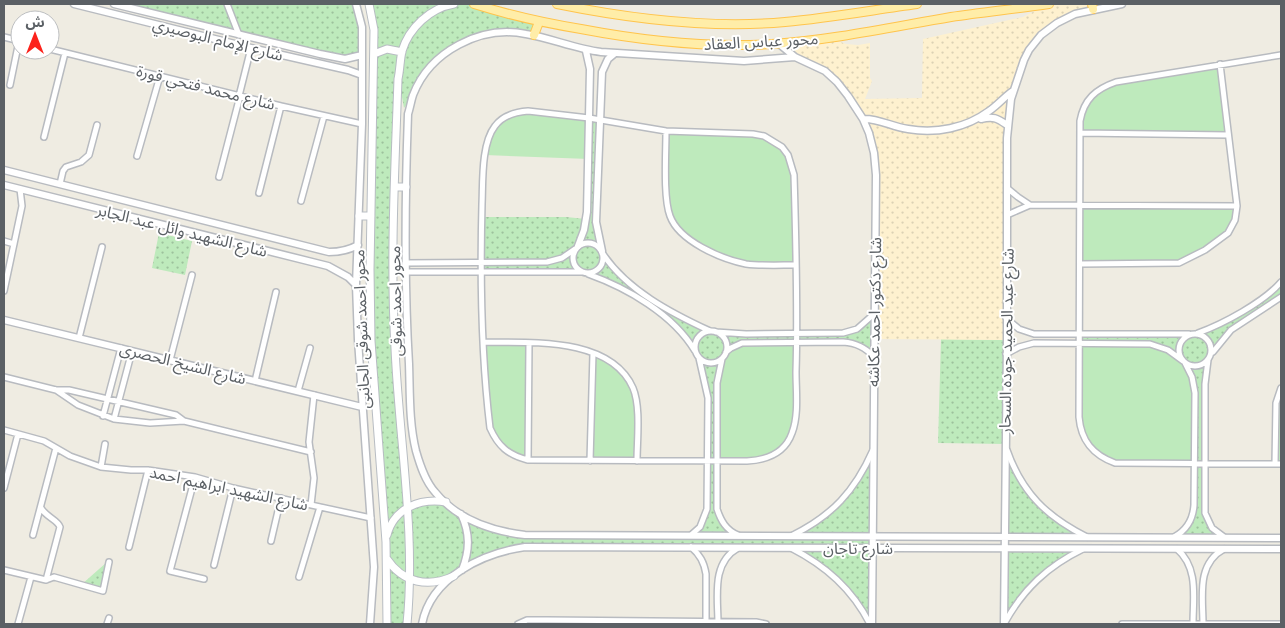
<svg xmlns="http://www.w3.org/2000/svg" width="1285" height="628" viewBox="0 0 1285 628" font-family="Quicksand,'Noto Sans Arabic',sans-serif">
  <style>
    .grass { fill: url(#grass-dots) }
    .sand { fill: url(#sand-dots) }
    .green { fill: #beeabc }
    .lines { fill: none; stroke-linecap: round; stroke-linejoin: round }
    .minor-casing { stroke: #b8bbc0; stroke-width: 8 }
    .tertiary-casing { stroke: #b8bbc0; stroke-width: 9 }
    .secondary-casing { stroke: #b8bdc3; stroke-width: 9 }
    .primary-casing { stroke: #ffc44c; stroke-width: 10 }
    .minor { stroke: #fff; stroke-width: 5 }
    .tertiary { stroke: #fff; stroke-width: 6 }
    .secondary { stroke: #fff; stroke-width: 7 }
    .primary { stroke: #ffeda8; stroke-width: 8 }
    .labels { text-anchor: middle; stroke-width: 4; stroke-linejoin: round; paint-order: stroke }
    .street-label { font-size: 16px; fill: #5b6065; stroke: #fff }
  </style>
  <defs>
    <pattern id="grass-dots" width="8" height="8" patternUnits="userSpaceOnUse" patternTransform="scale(1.25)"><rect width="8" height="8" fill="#beeabc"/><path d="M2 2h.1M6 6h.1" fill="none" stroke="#9dc19c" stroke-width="1.8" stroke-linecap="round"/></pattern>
    <pattern id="sand-dots" width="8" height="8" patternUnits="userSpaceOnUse" patternTransform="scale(1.25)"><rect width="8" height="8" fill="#fef1cf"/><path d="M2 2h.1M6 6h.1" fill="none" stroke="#dcd1b4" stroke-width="1.8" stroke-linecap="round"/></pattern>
  </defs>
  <rect width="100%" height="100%" fill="#efece2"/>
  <path class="grass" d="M114 4H356L362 55 350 59Z
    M369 4H475L539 22 534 35 527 34 475 37 436 62 404 108 399 81 394 316 407 507 436 500 461 514 508 533 691 536 706 515 708 398 699 358 675 325 626 291 588 274 581 272H480L482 217H566L586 219 589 118 600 121 596 213 603 254 622 278 682 317 710 331 726 333 850 332 874 314V357L857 344 748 342 726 352 722 359 720 366 719 516 734 533 791 536 807 528 846 496 873 450 872 624 839 581 791 547 508 549 444 581 410 580 407 624H387L371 341 374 30Z
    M159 233 192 241 185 275 152 268Z
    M1281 282V297C1254 314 1214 334 1207 368L1204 505 1208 521 1225 538 1174 537 1181 533 1193 513 1195 393 1079 343V334L1198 333 1226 321Z
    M941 339 1007 340 1005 444 1022 484 1051 515 1087 537H1004L1005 444 938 443Z
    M1004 548 1083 549 1037 579 1004 624Z
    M107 562 103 591 81 585Z"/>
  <path class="sand" d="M1049 4H1092L1093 9 1057 23 1029 50 1009 108 1007 340 874 339 876 175 869 133 837 82 778 43 830 38 846 44 858 45 870 43V78L872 81 865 99 922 98 923 39 1023 17Z"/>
  <path class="green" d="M1220 64 1228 135 1080 133 1086 102 1116 82Z
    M515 112 589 118V159L485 155 494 126Z
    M666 131 764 136 782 147 792 165 796 265 748 264 719 256 677 229 667 204Z
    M1080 205 1237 206 1228 233 1179 263 1080 264Z
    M483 342 529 343 528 460 504 450 490 428Z
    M797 342 795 419 785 445 761 460 718 461 717 383 722 359 726 352 736 344Z
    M1079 343 1159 346 1185 363 1194 385 1195 464 1127 465 1096 454 1080 428Z
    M593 353 626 376 637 402V461H590Z
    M1281 388V464H1275L1276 403Z"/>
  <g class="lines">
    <g class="minor-casing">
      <path id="minor" d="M227 4 239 35
        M4 37 20 41
        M50 49 281 106 362 124
        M1281 55 1116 82C1096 89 1084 99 1080 121L1079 417C1081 441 1093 455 1115 463L1281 464
        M10 85 19 41
        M239 96 251 48
        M528 111 589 118 666 131 753 134 764 136 782 147 788 155 794 175C796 241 798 307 796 372 796 391 799 415 792 433 785 453 766 460 747 461L528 460C508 455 498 446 490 428 481 353 480 278 482 204 483 182 481 144 495 126 503 115 515 112 528 111Z
        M666 131C666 154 663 197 670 216 679 241 721 259 746 264 762 266 780 265 796 265
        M1080 133 1228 135
        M44 137 65 53
        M137 156 160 76
        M219 177 240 96
        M60 184 63 171 66 167 81 162 89 155 97 125
        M1007 188 1018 197 1030 205
        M259 193 281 106
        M301 201 324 116
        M1007 215 1030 205 1237 206
        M4 241 14 244
        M573 258a15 15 0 1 1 30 0a15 15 0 1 1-30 0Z
        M603 254C627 290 671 313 710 331
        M405 263 547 262 562 258 575 249
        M1080 264 1179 263 1205 250 1228 233 1235 220 1237 206 1220 64
        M405 272H581
        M588 274C627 288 673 314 695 351
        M4 291 22 206 20 189
        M1006 318 1019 329 1034 334H1189
        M695 347a16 16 0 1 1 32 0a16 16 0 1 1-32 0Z
        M716 332 746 334 843 333 857 329 874 314
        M1198 333C1223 324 1264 302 1281 282
        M1179 350a16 16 0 1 1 32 0a16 16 0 1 1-32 0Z
        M79 338 102 247
        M483 342C529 343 610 336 633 388 641 407 637 440 637 461
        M726 352 731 348 742 343 843 342C856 343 865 347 874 357
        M1213 352 1231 330 1281 297
        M1006 354 1019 347 1034 343 1150 344 1168 350 1183 361
        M722 359 717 383V509C721 521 726 530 738 535
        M170 360 192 275
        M1208 360 1205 384V513L1212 528 1224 537
        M4 377 56 390H69L176 415 184 421
        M255 381 276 292
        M56 390 78 405 114 419 150 423 184 421 311 452
        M298 391 310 348
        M103 416 121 348
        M114 419 132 351
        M4 430 44 441 70 456 101 467 131 470H148L195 477 233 488 371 518
        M1007 450C1022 493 1047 517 1087 537
        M528 460 529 343
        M590 461 593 353
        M1275 464 1276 403 1281 388
        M101 467 105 444
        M195 477 170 571 204 579
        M4 488 18 434
        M311 505 314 478 309 442 314 395
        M41 508C46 517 58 520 60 527L46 580
        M33 535 56 448
        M691 535 700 527 707 509 708 398 699 358
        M791 536C832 516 855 491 873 450
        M1174 537C1187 530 1193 520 1194 505L1195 393 1192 377 1185 363
        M271 541 281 498
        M129 547 148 470
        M691 547C700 555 704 562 706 574V624
        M791 548C826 566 852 589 870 624
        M1177 549C1199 568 1193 598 1193 624
        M214 565 233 488
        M4 570 46 580 54 577 103 591 109 562
        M299 577 320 507
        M18 624 31 577
        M107 624 109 618
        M518 624 527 620H547L756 622 766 624
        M718 624C718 597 711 563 738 548
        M1004 624C1023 589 1048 566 1083 549
        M1122 624H1281
        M1203 624C1203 597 1196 564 1224 549"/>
    </g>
    <g class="tertiary-casing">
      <path id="tertiary" d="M74 4 251 48 348 70 362 75
        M114 4 320 54 345 59 362 55
        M356 4 362 27V124L356 285 358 340 374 567 370 624
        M778 43 795 57 825 71 837 82 848 96 863 119 869 133 874 153 876 175 872 624
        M795 57 744 61 601 52C575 49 551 38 526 34 481 25 430 51 413 95 411 101 410 108 408 114 405 197 404 281 409 364 410 392 409 423 416 451 420 465 425 481 435 492 457 519 491 531 525 535L1281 538
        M863 119C878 118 892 127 908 129 936 134 966 128 989 111 998 105 1004 97 1013 91
        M981 119C993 116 997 118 1007 125
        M4 170 329 252C341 252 349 250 358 245
        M4 185 328 266 348 277 356 285
        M578 246 584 230 587 212 590 69 586 51
        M602 251 596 222 602 72 608 59 614 54
        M4 320 362 407
        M461 514C470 533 470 550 462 570
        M422 624C431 577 483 553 525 547L1281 549
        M1004 624 1007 340V138L1011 99 1024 60 1029 50 1041 35 1057 23 1075 14 1122 4"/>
    </g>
    <g class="secondary-casing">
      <path id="secondary" d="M369 4 374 30 370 270 371 341 386 542 387 624
        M374 54 387 49 402 52
        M395 187H406
        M359 216H371
        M387 535C394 508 420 498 446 502
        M387 559C403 583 428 588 454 576
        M407 624C416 532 399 440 395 348 390 258 395 168 398 79 400 70 400 60 402 51 409 28 430 8 454 4"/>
    </g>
    <g class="primary-casing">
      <path id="primary" d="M474 4C509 15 544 23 581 29 644 41 707 48 772 44 833 40 892 27 951 17 984 12 1016 9 1049 4
        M557 4C631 19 709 29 785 22 829 18 873 10 917 4
        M1092 4 1093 9
        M534 35 539 22"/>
    </g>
    <use href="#minor" class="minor"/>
    <use href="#tertiary" class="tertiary"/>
    <use href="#secondary" class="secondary"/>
    <use href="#primary" class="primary"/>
  </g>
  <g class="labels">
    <g class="street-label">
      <text transform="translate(218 39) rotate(14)" y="6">شارع الإمام البوصيري</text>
      <text transform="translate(761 41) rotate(-3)" y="6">محور عباس العقاد</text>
      <text transform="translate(206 87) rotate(14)" y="6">شارع محمد فتحي قورة</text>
      <text transform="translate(182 230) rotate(14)" y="6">شارع الشهيد وائل عبد الجابر</text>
      <text transform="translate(395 301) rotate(-91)" y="6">محور احمد شوقى</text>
      <text transform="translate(874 312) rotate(-89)" y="6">شارع دكتور احمد عكاشه</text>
      <text transform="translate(361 329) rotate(-92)" y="6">محور احمد شوقى الجانبى</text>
      <text transform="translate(1006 341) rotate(-89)" y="6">شارع عبد الحميد جوده السحار</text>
      <text transform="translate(183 363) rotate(14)" y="6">شارع الشيخ الحصرى</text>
      <text transform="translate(229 488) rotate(12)" y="6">شارع الشهيد ابراهيم احمد</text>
      <text x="858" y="554">شارع تاجان</text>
    </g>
  </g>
  <rect width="1285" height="628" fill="none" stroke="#5b6065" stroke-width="10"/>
  <g transform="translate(35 35)"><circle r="24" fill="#ffffff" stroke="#bdbfc1"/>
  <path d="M0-4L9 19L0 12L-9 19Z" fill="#fc231c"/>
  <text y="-8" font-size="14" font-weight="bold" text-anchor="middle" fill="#5b6065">ش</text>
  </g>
</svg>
